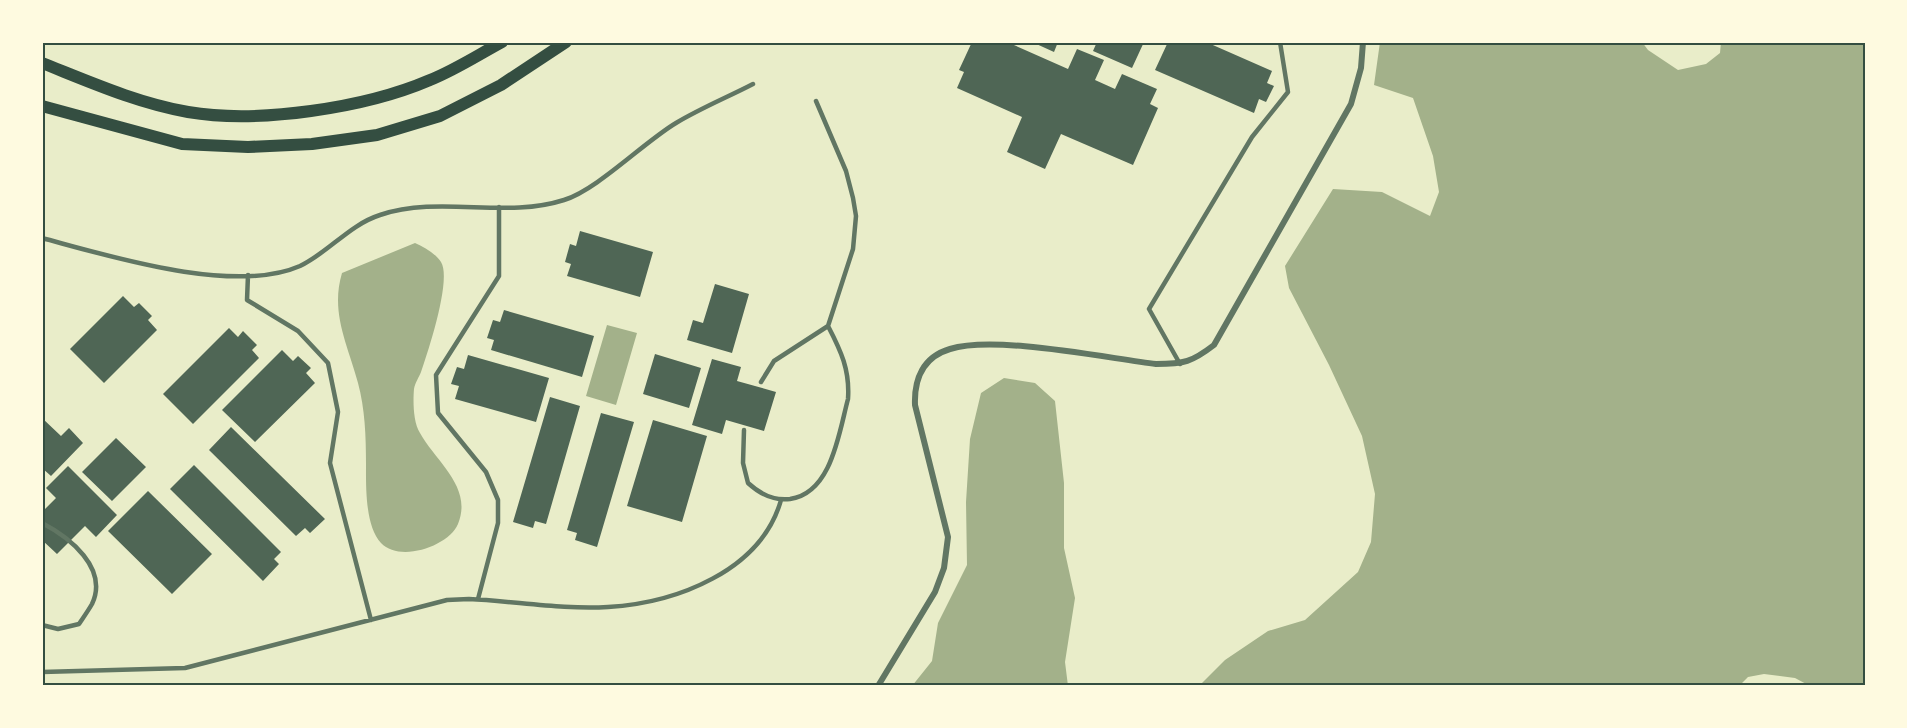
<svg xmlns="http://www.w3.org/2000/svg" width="1907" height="728" viewBox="0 0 1907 728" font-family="Overpass,sans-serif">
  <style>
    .water { fill: #a3b18a }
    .building { fill: #4f6655 }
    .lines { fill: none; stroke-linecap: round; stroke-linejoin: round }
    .service { stroke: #617663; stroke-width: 4.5 }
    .minor { stroke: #617663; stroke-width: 6 }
    .secondary { stroke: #344e41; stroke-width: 12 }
    .neatline { fill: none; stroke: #344e41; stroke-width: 2 }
  </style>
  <rect width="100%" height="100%" fill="#e9edc9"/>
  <path class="water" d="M1380 42H1642L1648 50 1678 70 1706 64 1720 53 1721 42H1865V686H1810L1795 678 1764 674 1748 677 1739 686H1199L1225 660 1268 631 1305 620 1358 572 1371 542 1375 494 1362 436 1329 365 1289 288 1285 266 1333 189 1382 192 1430 216 1439 192 1433 156 1413 98 1374 85Z
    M415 243C424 247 435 253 441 262 452 279 428 352 421 372 419 377 415 383 414 389 413 401 413 422 420 433 436 462 473 487 458 524 449 546 400 563 381 543 365 526 366 486 366 464 366 436 365 409 358 383 348 345 330 313 342 273Z
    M607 325 637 333 616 405 586 396Z
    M1004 378 1035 383 1055 401 1064 483V548L1075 598 1065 662 1068 686H912L932 661 938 623 967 565 966 502 970 439 981 393Z"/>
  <path class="building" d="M972 42H1007L1068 69 1077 49 1104 60 1095 80 1115 89 1122 74 1157 89 1150 104 1158 108 1133 165 1061 134 1045 169 1007 152 1022 117 957 88 964 72 959 70Z
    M1032 42H1058L1054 52Z
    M1097 42H1144L1132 68 1093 51Z
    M1168 42H1206L1272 71 1267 83 1274 86 1266 102 1259 99 1254 113 1155 70Z
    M580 231 653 252 640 297 567 276 571 264 565 262 570 244 576 246Z
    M715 284 749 294 732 353 687 340 693 320 703 323Z
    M123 296 134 307 139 303 152 316 148 320 157 330 104 383 70 349Z
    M504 310 594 336 582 377 491 350 494 340 487 338 493 320 500 322Z
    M229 328 238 337 243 331 257 345 252 350 259 358 193 424 163 394Z
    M282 350 293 361 298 356 311 368 306 373 315 383 255 442 222 410Z
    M655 354 701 368 689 408 643 394Z
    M468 355 549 378 536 422 455 399 459 386 451 384 457 367 464 369Z
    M712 359 741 367 737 381 776 392 764 431 726 420 722 434 692 425Z
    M550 397 580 406 546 524 535 521 533 528 513 522Z
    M601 413 634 422 597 547 575 540 577 533 567 530Z
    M42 418 61 436 69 428 83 443 51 476 42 468Z
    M653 420 707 436 682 522 627 506Z
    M231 427 325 519 310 533 305 528 296 536 209 450Z
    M116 438 146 467 112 501 82 472Z
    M194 465 281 552 274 559 279 564 263 581 170 489Z
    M68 466 117 515 96 537 85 526 57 554 42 540V512L56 498 46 488Z
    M148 491 212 554 172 594 108 531Z"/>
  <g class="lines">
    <path class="service" d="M42 238C109 256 234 295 300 266 329 252 349 225 380 215 440 195 505 219 564 200 597 190 644 142 676 123 701 108 728 97 753 84
      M248 275 247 300 298 331 328 363 338 412 330 463 371 620
      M1180 364 1149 309 1252 137 1288 92 1280 42
      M761 382 774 361 828 326 853 249 856 216 853 198 846 171 816 101
      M744 430 743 463 748 483C760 494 773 501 790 499 832 493 839 432 848 399 850 370 841 351 828 326
      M42 523C69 537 109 568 92 604 88 611 83 618 79 624L58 629 42 625
      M478 599 498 523V500L486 472 438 413 436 375 499 276V207
      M42 672 185 668 447 600 469 599C514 601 564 610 608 607 676 603 761 571 781 500"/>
    <path class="minor" d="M878 686 935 592 944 568 948 537 915 405C914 379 923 357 950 349 995 335 1106 358 1156 364 1184 364 1192 362 1214 345L1351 104 1361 68 1363 42"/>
    <path class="secondary" d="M42 63C90 82 137 103 188 112 258 124 365 108 430 80 455 70 478 55 502 42
      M42 106 182 144 248 147 312 144 377 135 440 116 501 85 566 42"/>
  </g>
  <rect width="1907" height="728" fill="none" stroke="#fefae0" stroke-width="87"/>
  <rect x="44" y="44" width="1820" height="640" class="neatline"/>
</svg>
